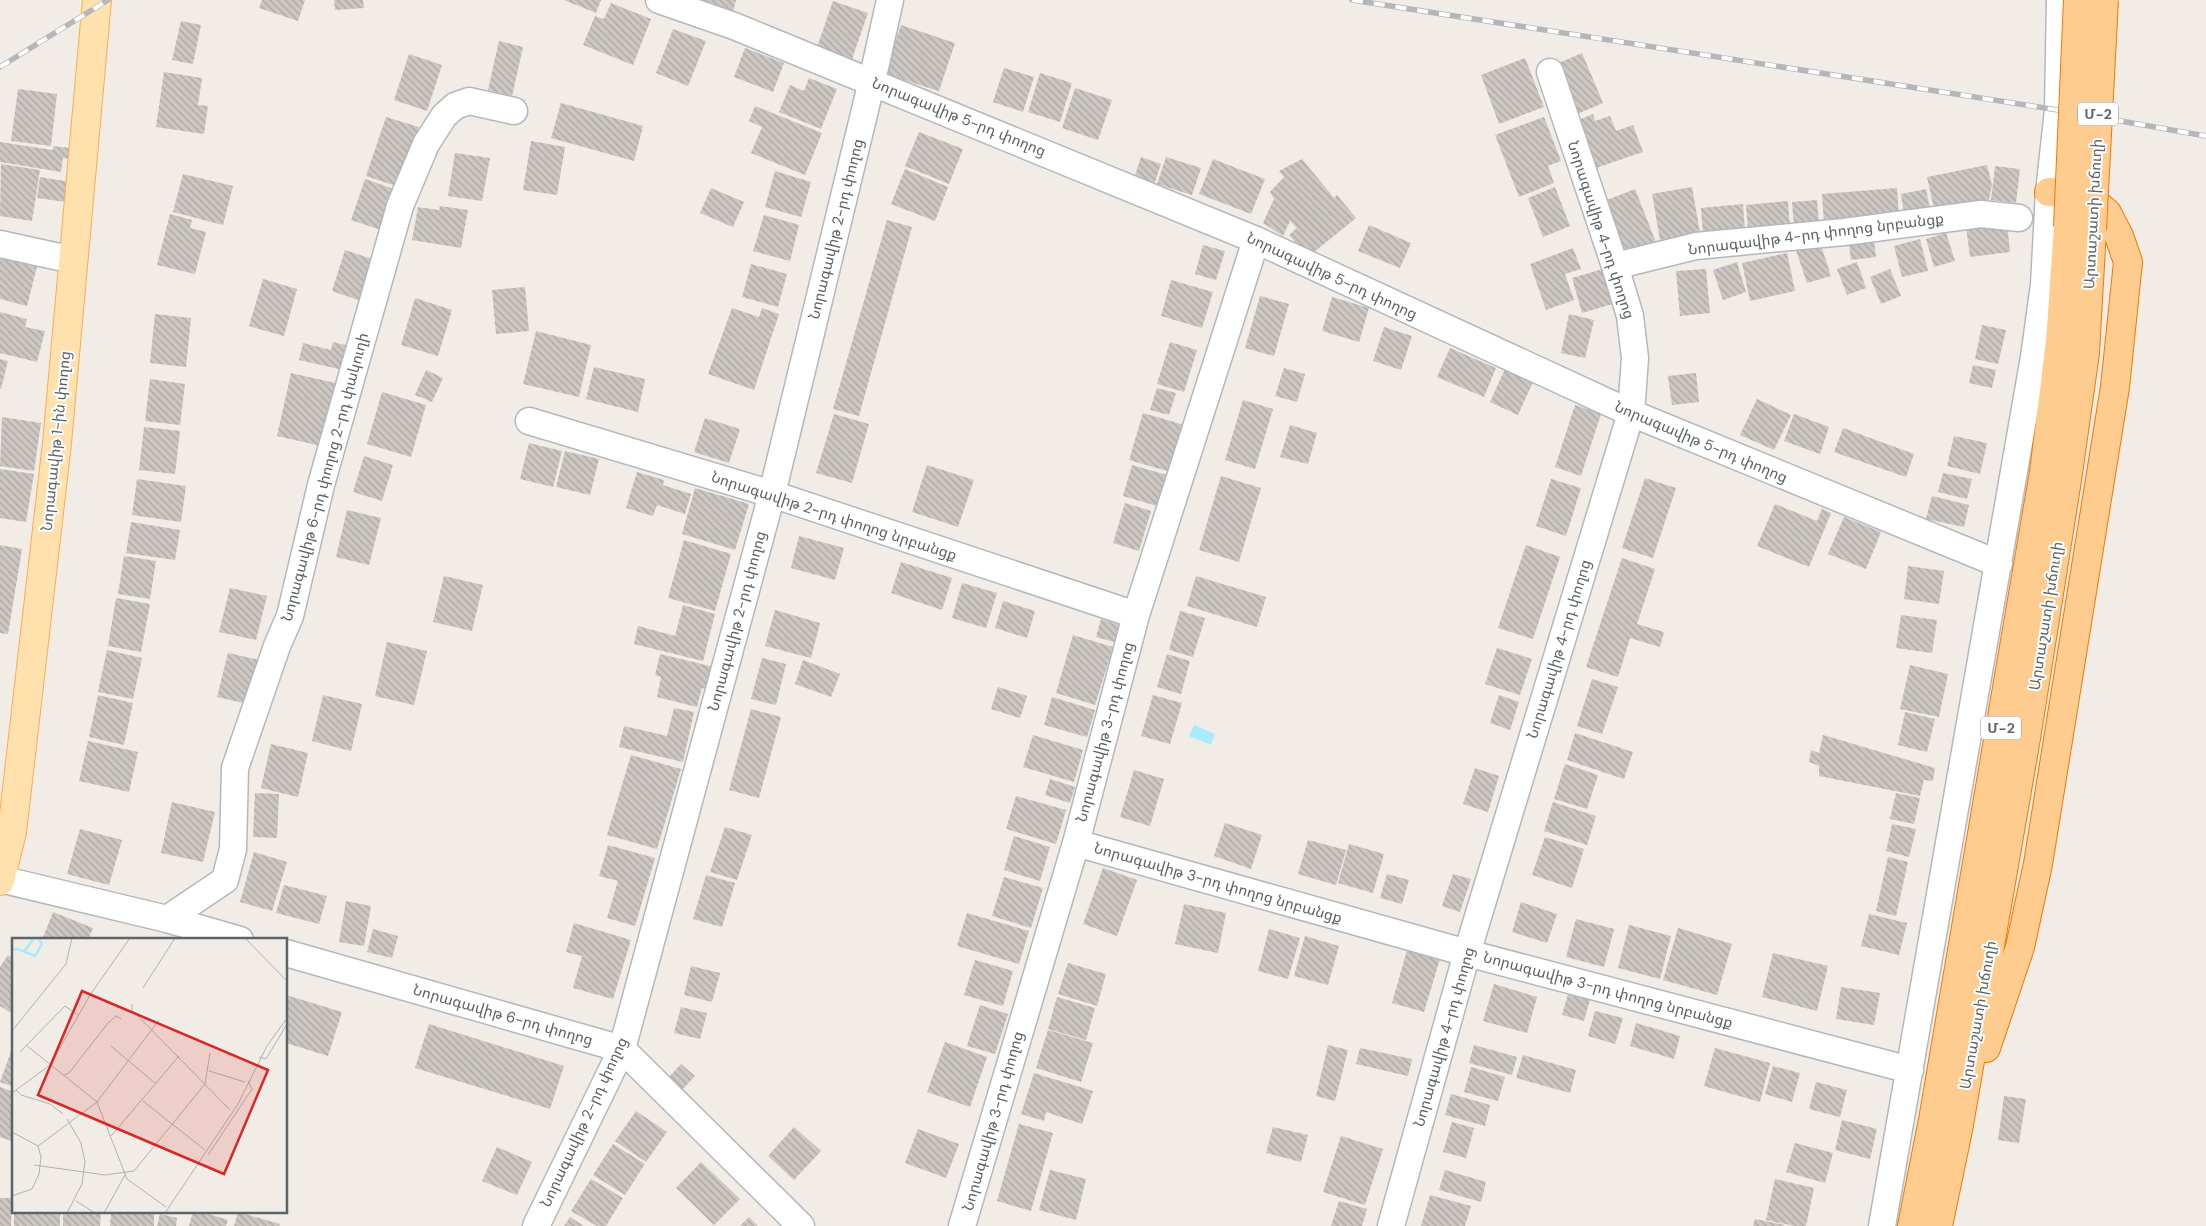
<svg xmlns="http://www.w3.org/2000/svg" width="2206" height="1226" viewBox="0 0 2206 1226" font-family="'DM Sans','Noto Sans Armenian',sans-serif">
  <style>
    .water { fill: #a8ebff }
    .building { fill: url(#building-back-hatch) }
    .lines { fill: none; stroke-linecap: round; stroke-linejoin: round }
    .minor-casing { stroke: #b4b8bc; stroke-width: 29 }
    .major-casing { stroke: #feab52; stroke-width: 30 }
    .highway-casing { stroke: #f77700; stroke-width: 30 }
    .minor { stroke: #fff; stroke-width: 26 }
    .major { stroke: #ffe1ad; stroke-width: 28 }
    .highway { stroke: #ffcc8f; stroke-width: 28 }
    .rail-casing { stroke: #b5b6b7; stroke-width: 5.5 }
    .rail { stroke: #fff; stroke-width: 4; stroke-dasharray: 11; stroke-linecap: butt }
    .highway-bridge-casing { stroke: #f77700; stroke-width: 30; stroke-linecap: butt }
    .highway-bridge { stroke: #ffcc8f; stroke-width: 28 }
    .labels { text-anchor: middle; stroke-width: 4; stroke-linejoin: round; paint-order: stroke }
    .shield { fill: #fff; stroke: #8e9295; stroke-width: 1 }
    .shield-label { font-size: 14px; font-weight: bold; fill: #5d6468 }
    .street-label { font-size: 15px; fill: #5d6468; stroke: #fff }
    .inset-river { fill: none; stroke: #a8ebff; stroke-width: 2.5 }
    .inset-road { fill: none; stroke: #b2b2b0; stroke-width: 1 }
    .view { fill: #d62828; fill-opacity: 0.15; stroke: #d62828; stroke-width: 2.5 }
    .inset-edge { fill: none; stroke: #5d6468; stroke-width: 2.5 }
  </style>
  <defs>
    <pattern id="building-back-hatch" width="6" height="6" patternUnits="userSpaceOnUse" patternTransform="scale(1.25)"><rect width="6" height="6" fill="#ccc7c3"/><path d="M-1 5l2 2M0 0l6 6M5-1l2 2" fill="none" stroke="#a9a5a2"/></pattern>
  </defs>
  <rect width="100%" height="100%" fill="#f1ece6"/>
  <path class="water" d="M1194 725 1215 734 1211 745 1189 736Z"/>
  <path class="building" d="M262 0H305L298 21 259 8Z
    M334 0H363L364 8 335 10Z
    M564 0H601L596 13Z
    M702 0H736L733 12 701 5Z
    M833 1 868 13 851 62 816 50Z
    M611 3 651 19 633 65 583 45 595 16 604 19Z
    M181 21 201 25 193 64 172 60Z
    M901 25 955 43 939 91 884 74Z
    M673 29 706 41 688 86 656 73Z
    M499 41 523 47 512 96 488 90Z
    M745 48 784 63 773 92 734 77Z
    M1582 53 1603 103 1575 115 1554 65Z
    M409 54 442 65 427 111 394 100Z
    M1525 58 1544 107 1499 124 1481 75Z
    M1004 68 1034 77 1023 112 993 102Z
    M164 72 202 78 198 105 208 106 204 134 156 127Z
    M1040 73 1072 83 1060 122 1028 112Z
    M809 78 837 89 821 129 779 112 790 85 804 91Z
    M1075 88 1112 100 1098 140 1062 128Z
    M18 89 57 94 51 146 11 141Z
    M561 103 643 126 634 161 551 138Z
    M755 106 822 133 805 175 751 153 762 127 749 121Z
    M1593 114 1595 121 1610 116 1616 131 1633 125 1643 152 1593 169 1576 121Z
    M386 117 419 127 399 187 366 176Z
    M1544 117 1561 161 1548 166 1554 183 1519 197 1495 135Z
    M919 132 963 149 949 184 905 166Z
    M531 141 565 147 557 195 523 190Z
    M0 142 53 150V146L70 148 68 159 63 158 61 172 0 162Z
    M455 153 490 158 482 201 448 196Z
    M1141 157 1161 164 1154 185 1134 178Z
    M1166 157 1201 168 1192 195 1157 184Z
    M1213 159 1265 179 1251 214 1199 194Z
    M1302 159 1334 198 1337 195 1356 218 1308 257 1289 235 1297 228 1290 221 1283 236 1263 223 1274 199 1270 192 1284 177 1279 171Z
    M1 164 40 170 32 221 0 216Z
    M1987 165 1992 185 1988 204 1935 213 1927 177Z
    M1995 166 2020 169 2016 203 1991 200Z
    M905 169 948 187 935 221 891 204Z
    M775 171 811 182 801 217 765 207Z
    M183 174 233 186 223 225 173 212Z
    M40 177 77 183 74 203 37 198Z
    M365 179 397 190 384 231 351 220Z
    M1555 187 1570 226 1543 237 1528 198Z
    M1692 187 1700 233 1660 240 1652 194Z
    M711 188 744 202 733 227 700 213Z
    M1897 188 1899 217 1824 223 1822 194Z
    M1635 189 1657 245 1624 258 1602 202Z
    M1926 189 1930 209 1904 214 1901 194Z
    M1817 200 1819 223 1794 225 1792 202Z
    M1788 201 1790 228 1748 231 1746 205Z
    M1743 204 1745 231 1703 234 1701 208Z
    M440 206 468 210 461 248 412 240 418 207 439 210Z
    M170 214 192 220 190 228 206 232 195 274 157 265Z
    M764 215 799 225 790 261 753 251Z
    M887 220 912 227 859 416 833 409Z
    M2007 222 2010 252 1970 257 1966 227Z
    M1369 225 1411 243 1400 268 1358 251Z
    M1946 233 1955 261 1934 267 1926 239Z
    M1920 239 1928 271 1902 277 1894 246Z
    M1874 241 1876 257 1851 260 1849 245Z
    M1820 242 1831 276 1807 283 1796 250Z
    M1203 245 1225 251 1216 280 1195 274Z
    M1573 248 1581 269 1565 274 1574 300 1546 310 1530 264Z
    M345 250 378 261 364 302 332 291Z
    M1787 253 1795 291 1750 301 1742 263Z
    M0 258 37 267 27 306 0 299Z
    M1737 262 1746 292 1723 300 1713 270Z
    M1857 262 1866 288 1847 295 1837 269Z
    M751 264 787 274 778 307 742 297Z
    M1606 268 1616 303 1582 313 1572 278Z
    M1706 269 1710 313 1680 316 1676 271Z
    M1890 269 1901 296 1881 304 1870 277Z
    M263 279 297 289 284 336 249 326Z
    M1171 280 1213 292 1202 328 1161 316Z
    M525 287 529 331 496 334 492 290Z
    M1260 296 1289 304 1274 356 1245 348Z
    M1332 297 1369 308 1359 342 1322 331Z
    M415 298 452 310 438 356 401 345Z
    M732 308 759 317 762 308 779 314 754 390 708 374Z
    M0 312 27 319 25 327 45 331 37 362 0 353Z
    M155 314 191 318 186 367 150 363Z
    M1569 314 1594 320 1585 358 1561 353Z
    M1982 325 2006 330 1998 364 1975 359Z
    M1384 327 1412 336 1401 370 1373 361Z
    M536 331 591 345 579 397 523 384Z
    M333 342 349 346 343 370 299 360 303 343 331 350Z
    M1170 342 1197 350 1184 392 1157 384Z
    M1450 348 1496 368 1484 397 1437 377Z
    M0 359 8 361 1 389H0Z
    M1973 365 1996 370 1992 388 1969 383Z
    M594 367 645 379 638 412 586 399Z
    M1284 368 1305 374 1297 402 1275 396Z
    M1505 369 1533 382 1518 415 1490 402Z
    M426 370 443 378 432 402 415 395Z
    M291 373 344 385 330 448 277 436Z
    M1696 373 1699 402 1672 405 1668 376Z
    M150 379 185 384 180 425 145 421Z
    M1157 388 1176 393 1169 415 1150 410Z
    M382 392 426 405 411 457 367 444Z
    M1757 399 1791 415 1774 450 1740 435Z
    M1243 400 1273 409 1255 469 1225 460Z
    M1575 405 1601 414 1581 476 1555 467Z
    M1143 413 1188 426 1174 473 1129 460Z
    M834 414 869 424 852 483 816 473Z
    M1794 414 1829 427 1820 454 1784 441Z
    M2 417 41 423 34 471 0 466Z
    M705 418 740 429 729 463 694 452Z
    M1290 425 1317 433 1308 464 1280 457Z
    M144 427 180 431 175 474 139 470Z
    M1843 428 1914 454 1906 477 1834 452Z
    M1954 436 1987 443 1980 474 1947 466Z
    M529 443 562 451 553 487 520 479Z
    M565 451 599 459 590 495 556 487Z
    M364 456 393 465 382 501 353 492Z
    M927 465 974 480 958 527 912 512Z
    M1132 465 1174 477 1164 508 1123 496Z
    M0 469 34 474 26 522 0 518Z
    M637 472 664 480 663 485 691 494 685 514 657 505 653 516 626 508Z
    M1943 473 1972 479 1967 499 1938 492Z
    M1221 476 1261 488 1239 562 1199 550Z
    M1645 478 1676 488 1653 558 1622 548Z
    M137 479 186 486 181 522 132 515Z
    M1551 479 1581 488 1566 536 1536 526Z
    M695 488 749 504 735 550 682 534Z
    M1932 496 1969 505 1964 527 1926 519Z
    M1125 503 1151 511 1139 551 1113 543Z
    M1775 504 1817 521 1822 509 1831 513 1809 567 1757 546Z
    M347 510 381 518 369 565 336 557Z
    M1844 517 1881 532 1866 569 1828 554Z
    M131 522 180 530 175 560 126 553Z
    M799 536 844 548 835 580 791 568Z
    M684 540 731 554 715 611 668 598Z
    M0 545 22 549 8 634 0 633Z
    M1526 545 1560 557 1533 639 1498 628Z
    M124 556 156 561 150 599 118 594Z
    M1622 558 1655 569 1637 624 1664 632 1660 647 1630 638 1618 677 1586 667Z
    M901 562 952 578 942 610 891 593Z
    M1908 566 1944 571 1939 604 1904 599Z
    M444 576 483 585 472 631 433 622Z
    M1196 576 1266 597 1257 627 1187 606Z
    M962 583 997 593 986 628 952 618Z
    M230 588 267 596 256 640 219 632Z
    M116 598 150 604 141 652 108 646Z
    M1003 601 1035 611 1027 638 995 628Z
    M683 605 715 614 703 661 634 644 638 626 675 636Z
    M775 610 820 623 811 658 765 646Z
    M1180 611 1205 618 1193 657 1169 650Z
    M1901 615 1937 620 1932 653 1896 648Z
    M1101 619 1123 626 1118 643 1096 637Z
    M1073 635 1113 647 1095 705 1056 693Z
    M387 642 427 651 414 705 375 696Z
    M1497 648 1532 659 1520 695 1485 684Z
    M107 650 142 658 133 699 98 692Z
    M228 653 259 660 248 704 217 697Z
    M660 654 718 668 712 690 702 688 697 707 657 697 661 677 655 675Z
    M1167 654 1190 661 1181 694 1157 687Z
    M762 658 786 664 776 705 751 699Z
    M803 660 840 674 831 697 795 684Z
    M1910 665 1948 674 1939 717 1900 709Z
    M1592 679 1618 687 1602 734 1577 726Z
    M998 687 1027 696 1020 718 991 709Z
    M98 695 133 703 124 745 89 737Z
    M323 695 362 704 351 751 312 741Z
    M1153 695 1182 703 1170 744 1141 736Z
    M1499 695 1519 702 1510 730 1490 723Z
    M1052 697 1095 710 1087 737 1044 725Z
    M674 708 694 712 683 762 619 747 624 726 667 736Z
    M751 709 781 717 759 798 729 790Z
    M1905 712 1935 719 1927 752 1898 745Z
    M1575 733 1633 752 1624 779 1567 760Z
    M1033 735 1083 750 1074 782 1023 767Z
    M1823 735 1935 768 1933 781 1924 780 1920 796 1819 776V766L1809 762 1811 750 1819 753Z
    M88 741 138 752 129 792 79 781Z
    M271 744 308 753 298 797 261 788Z
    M631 755 681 769 657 849 607 835Z
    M1565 764 1598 775 1587 809 1554 799Z
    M1475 768 1499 776 1488 812 1463 804Z
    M1134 770 1164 779 1150 826 1120 817Z
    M1050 779 1075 787 1070 803 1045 795Z
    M255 793 279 794 277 838 253 837Z
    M1896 793 1920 798 1914 824 1890 819Z
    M1016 796 1066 810 1056 844 1006 829Z
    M172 802 215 812 203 862 161 853Z
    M1553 802 1596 816 1587 845 1544 831Z
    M1225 823 1262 835 1251 869 1214 856Z
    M1892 824 1916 829 1909 857 1886 851Z
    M725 827 752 835 737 880 710 872Z
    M80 829 122 840 109 885 67 874Z
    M1014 836 1050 847 1040 881 1004 870Z
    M1545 837 1584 849 1572 888 1532 875Z
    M1308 840 1346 850 1336 885 1298 874Z
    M1349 844 1384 854 1373 893 1338 883Z
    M608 845 655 858 635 926 607 918 618 881 599 876Z
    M254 852 287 862 272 911 240 902Z
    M1888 857 1908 862 1896 916 1876 911Z
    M1103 868 1137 880 1117 936 1083 924Z
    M1387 874 1409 880 1402 904 1380 898Z
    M1453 874 1471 879 1460 912 1442 906Z
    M706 875 735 883 722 927 693 919Z
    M1004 877 1043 888 1031 928 992 916Z
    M284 885 327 896 319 924 276 913Z
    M346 901 371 906 364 946 339 942Z
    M1521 902 1557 914 1547 943 1512 932Z
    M1184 904 1226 913 1218 953 1175 944Z
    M53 912 93 928 88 940H42Z
    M967 913 1029 931 1019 964 957 946Z
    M1869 914 1907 923 1899 955 1861 946Z
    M1576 919 1614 929 1604 967 1566 957Z
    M574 923 631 940 613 999 573 988 582 956 566 952Z
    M1629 925 1671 936 1660 979 1618 968Z
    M1678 928 1732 944 1717 995 1663 980Z
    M373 929 398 936 392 958 367 952Z
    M1269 929 1300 938 1288 979 1258 971Z
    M1305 936 1339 946 1328 985 1294 976Z
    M1407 950 1440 959 1424 1012 1392 1003Z
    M1773 953 1828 966 1817 1011 1762 997Z
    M8 955 14 959V1008L11 1013 0 1006V967Z
    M975 960 1013 971 1003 1006 964 995Z
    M1068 963 1106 974 1097 1006 1058 994Z
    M691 966 720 973 712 1002 684 995Z
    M1494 984 1537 997 1527 1033 1483 1021Z
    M1841 987 1880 993 1874 1025 1836 1019Z
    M1568 994 1590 1000 1584 1021 1562 1015Z
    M286 995 342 1012 328 1056 286 1043Z
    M1057 997 1095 1008 1086 1040 1048 1029Z
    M980 1005 1008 1014 995 1054 967 1046Z
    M681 1007 707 1013 700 1039 674 1033Z
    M1595 1011 1623 1018 1615 1044 1588 1036Z
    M1636 1023 1680 1036 1674 1059 1630 1046Z
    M429 1024 564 1066 550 1109 415 1068Z
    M1048 1030 1093 1043 1081 1082 1036 1068Z
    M945 1042 987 1057 970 1107 927 1092Z
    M14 1043V1087L0 1082Z
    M1328 1045 1348 1050 1335 1101 1316 1096Z
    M1474 1045 1517 1057 1512 1075 1469 1063Z
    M1360 1048 1412 1059 1408 1076 1356 1064Z
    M1715 1048 1770 1063 1760 1102 1704 1086Z
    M1523 1055 1576 1070 1570 1093 1516 1078Z
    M681 1064 695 1076 683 1089 669 1077Z
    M1773 1066 1800 1073 1792 1102 1765 1094Z
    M1471 1067 1505 1077 1498 1101 1464 1092Z
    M1034 1073 1093 1091 1082 1124 1046 1112 1044 1121 1021 1114Z
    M1816 1082 1847 1090 1840 1117 1809 1109Z
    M0 1087 14 1092V1142L0 1137Z
    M1451 1094 1490 1105 1485 1126 1445 1115Z
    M2004 1096 2026 1099 2019 1143 1998 1140Z
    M636 1111 667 1132 646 1162 615 1141Z
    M1842 1120 1877 1129 1870 1159 1835 1150Z
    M1452 1122 1474 1128 1466 1158 1443 1152Z
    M1019 1124 1053 1133 1031 1211 997 1201Z
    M794 1127 821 1151 794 1180 768 1156Z
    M1273 1127 1308 1135 1301 1162 1266 1153Z
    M918 1129 959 1144 946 1178 905 1163Z
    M1341 1136 1383 1149 1365 1205 1323 1192Z
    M1795 1143 1833 1153 1825 1183 1786 1172Z
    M613 1144 645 1164 625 1195 593 1175Z
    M497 1147 532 1162 517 1195 482 1181Z
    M701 1162 740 1199 714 1225 676 1188Z
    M1050 1170 1086 1179 1076 1220 1039 1210Z
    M1445 1170 1486 1182 1481 1202 1439 1190Z
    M591 1179 623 1198 606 1226H597L571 1211Z
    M1775 1179 1814 1188 1806 1226H1795L1766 1220Z
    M1430 1195 1471 1206 1465 1226H1421Z
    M0 1198H12L11 1226H0Z
    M1339 1201 1367 1209 1362 1226H1331Z
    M14 1212H60V1226H14Z
    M63 1212H101L100 1226H63Z
    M111 1212H154V1226H110Z
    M193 1212H202L228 1220 226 1226H189Z
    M238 1212 280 1224 279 1226H234Z
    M160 1214 177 1218 176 1226H157Z
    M570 1217 584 1226H564Z
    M749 1217 758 1226H740Z
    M1755 1219 1785 1225 1784 1226H1753Z"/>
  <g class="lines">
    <g class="minor-casing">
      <path id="minor" d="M659 0 734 26 1256 240 1631 413 1999 564
        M0 244 73 260
        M1615 266 1696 246 1844 232 1981 214 2019 218
        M529 421 772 494 1136 615
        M1076 843 1467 953 1910 1070
        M0 879 167 919 240 940
        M167 919 225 880 233 849 235 768 277 646 290 616 321 485 400 206 426 144 444 116 455 106 469 101 514 111
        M286 953 622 1049 801 1226
        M536 1226 622 1049 772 494 872 81 890 0
        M962 1226 1076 843 1136 615 1256 240
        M1391 1226 1467 953 1631 413 1635 358 1630 316 1615 266 1550 72
        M1882 1226 2034 357 2044 285 2049 192 2058 110 2060 0"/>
    </g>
    <g class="major-casing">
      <path id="major" d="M0 881 12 832 57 443 97 0"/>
    </g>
    <g class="highway-casing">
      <path id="highway" d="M1986 1048 2020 947 2038 864 2115 387 2128 262 2119 236 2107 213 2094 202 2076 194 2049 192
        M1912 1226 1933 1120 2044 472 2060 342 2068 227
        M1938 1226 1958 1130 2026 738 2067 480 2085 353 2092 229"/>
    </g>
    <use href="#minor" class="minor"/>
    <use href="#major" class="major"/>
    <use href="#highway" class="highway"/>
    <g class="rail-casing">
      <path id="rail" d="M1352 0 2058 110 2206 136
        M0 67 108 0"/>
    </g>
    <use href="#rail" class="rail"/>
    <g class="highway-bridge-casing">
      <path id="highway-bridge" d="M2068 227 2078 0
        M2092 229 2104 0"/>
    </g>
    <use href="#highway-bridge" class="highway-bridge"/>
  </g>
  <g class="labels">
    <g class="shield">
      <rect x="2078" y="102.5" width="40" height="23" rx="4"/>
      <rect x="1981" y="716.5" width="40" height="23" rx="4"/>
    </g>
    <g class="shield-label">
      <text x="2098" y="119">Մ-2</text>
      <text x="2001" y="733">Մ-2</text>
    </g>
    <g class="street-label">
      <text transform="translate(959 117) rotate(22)" y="5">Նորագավիթ 5-րդ փողոց</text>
      <text transform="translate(2093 214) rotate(-87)" y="5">Արտաշատի խճուղի</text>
      <text transform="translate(836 229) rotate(-76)" y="5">Նորագավիթ 2-րդ փողոց</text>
      <text transform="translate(1601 230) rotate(72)" y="5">Նորագավիթ 4-րդ փողոց</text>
      <text transform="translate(1816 234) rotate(-7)" y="5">Նորագավիթ 4-րդ փողոց նրբանցք</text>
      <text transform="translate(1332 276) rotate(25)" y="5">Նորագավիթ 5-րդ փողոց</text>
      <text transform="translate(56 441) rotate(-84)" y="5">Նորագավիթ 1-ին փողոց</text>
      <text transform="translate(1701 442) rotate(23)" y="5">Նորագավիթ 5-րդ փողոց</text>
      <text transform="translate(325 477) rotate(-75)" y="5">Նորագավիթ 6-րդ փողոց 2-րդ փակուղի</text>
      <text transform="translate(834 516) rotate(18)" y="5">Նորագավիթ 2-րդ փողոց նրբանցք</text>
      <text transform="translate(2046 616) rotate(-81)" y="5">Արտաշատի խճուղի</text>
      <text transform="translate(737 621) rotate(-75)" y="5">Նորագավիթ 2-րդ փողոց</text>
      <text transform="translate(1559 649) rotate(-73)" y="5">Նորագավիթ 4-րդ փողոց</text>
      <text transform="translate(1105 732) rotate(-75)" y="5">Նորագավիթ 3-րդ փողոց</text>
      <text transform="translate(1218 883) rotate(16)" y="5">Նորագավիթ 3-րդ փողոց նրբանցք</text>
      <text transform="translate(1608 990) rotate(15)" y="5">Նորագավիթ 3-րդ փողոց նրբանցք</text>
      <text transform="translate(503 1015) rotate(16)" y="5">Նորագավիթ 6-րդ փողոց</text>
      <text transform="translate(1978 1015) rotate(-80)" y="5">Արտաշատի խճուղի</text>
      <text transform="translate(1444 1037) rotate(-74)" y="5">Նորագավիթ 4-րդ փողոց</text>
      <text transform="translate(993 1121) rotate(-74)" y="5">Նորագավիթ 3-րդ փողոց</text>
      <text transform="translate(584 1122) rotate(-65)" y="5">Նորագավիթ 2-րդ փողոց</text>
    </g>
  </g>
  <g transform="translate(12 938)">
    <rect width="275" height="275" fill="#f1ece6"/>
    <path class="inset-river" d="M0 12 6 11 23 18 30 6 26 0M12 14 22 0"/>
    <path class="inset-road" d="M233 0 275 43M131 50 163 0M120 66V72L218 172M0 93 54 26 60 0M14 107 85 164 115 241 154 269M99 108 144 146M8 114 53 68 66 77M247 119 254 121 275 86M197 133 233 144M52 137 57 135 96 85 104 78 109 81M4 152 9 157 38 166 51 176M0 155 38 127 78 57 118 0M131 163 193 212M0 194 26 208 29 219 27 236 20 251 0 258M99 198 167 118M26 208 85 164 147 82M196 217 240 151 236 143M22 227 93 237 122 233 193 146 198 115M64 263 83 275M55 275 70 246 73 224 69 205 55 181M92 275 113 237M153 275 226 166 255 108 275 80"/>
    <path class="view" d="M70 53 256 132 212 236 26 157Z"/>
    <rect width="275" height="275" class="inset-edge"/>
  </g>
</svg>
